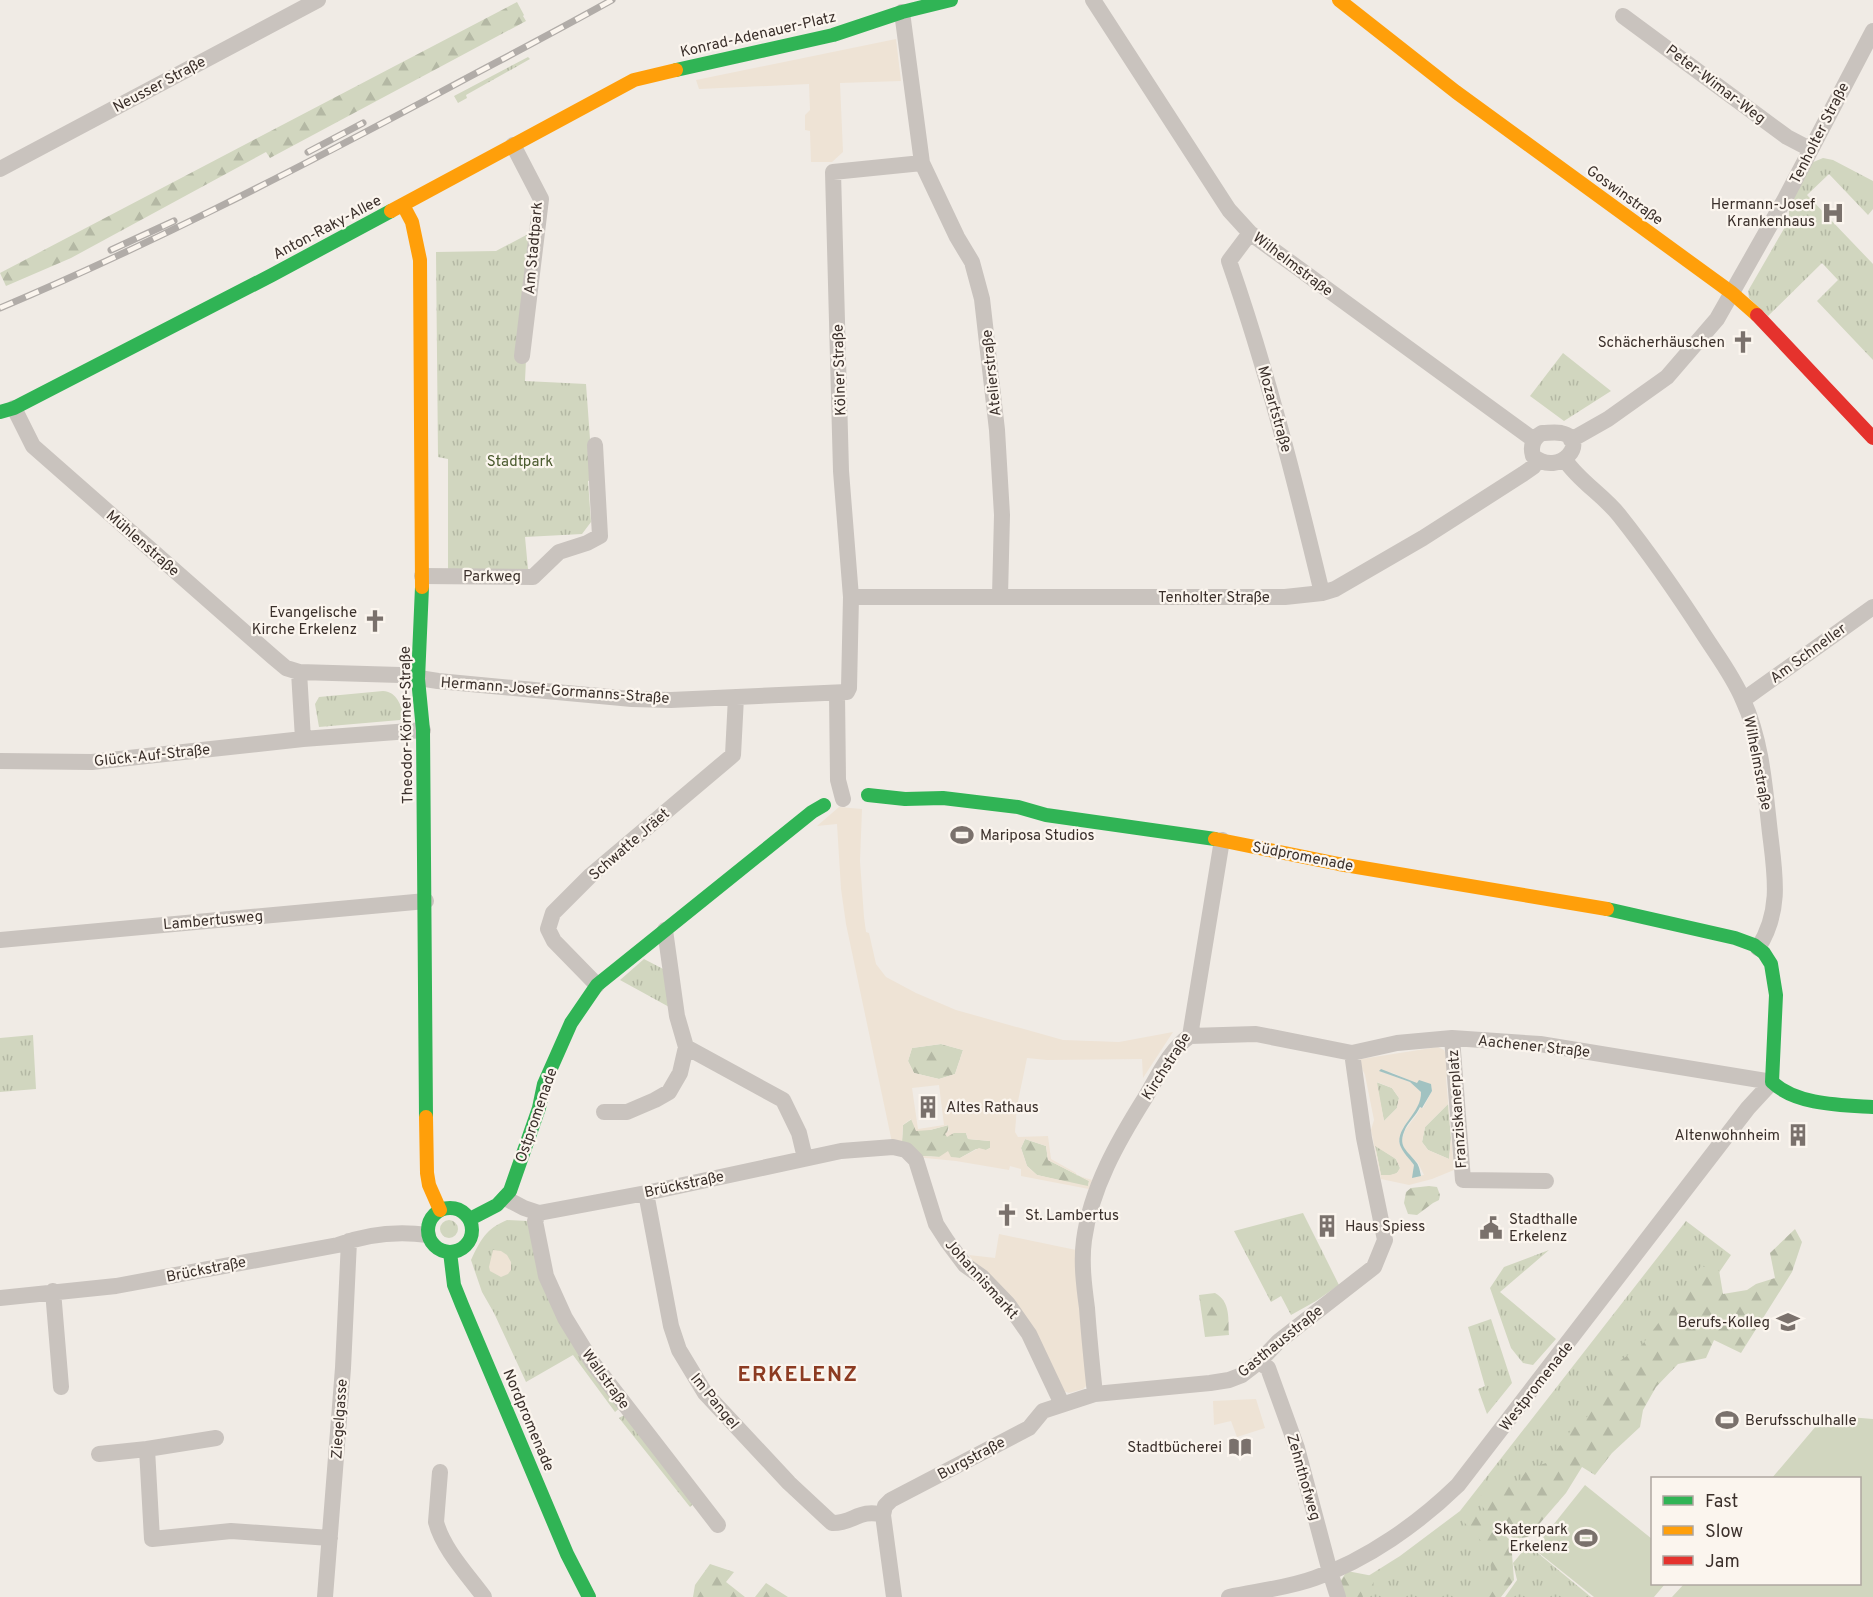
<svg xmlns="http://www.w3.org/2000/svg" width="1873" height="1597" viewBox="0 0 1873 1597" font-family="Overpass,sans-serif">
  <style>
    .grass { fill: url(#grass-tufts) }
    .forest { fill: url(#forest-firs) }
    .garden { fill: #d1d6bf }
    .plaza { fill: #eee3d5; fill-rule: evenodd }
    .water { fill: #a1c2c1 }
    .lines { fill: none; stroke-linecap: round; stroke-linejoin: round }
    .street { stroke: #c9c3be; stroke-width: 16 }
    .fast { stroke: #30b455; stroke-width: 14 }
    .slow { stroke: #ff9f0a; stroke-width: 14 }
    .jam { stroke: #e5322d; stroke-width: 14 }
    .rail-casing { stroke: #b1aca8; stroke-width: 7 }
    .rail { stroke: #fbf5ee; stroke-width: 4.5; stroke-dasharray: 14; stroke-linecap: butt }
    .labels { text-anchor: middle; stroke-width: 4.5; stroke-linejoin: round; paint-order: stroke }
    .street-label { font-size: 15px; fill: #3b302b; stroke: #fbf5ee }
    .poi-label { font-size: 15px; fill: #3b302b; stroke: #fbf5ee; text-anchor: end }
    .park-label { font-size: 15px; fill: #4a5a2e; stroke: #fbf5ee }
    .district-label { font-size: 21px; font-weight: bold; letter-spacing: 1.5px; fill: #8c3b22; stroke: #fbf5ee }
  </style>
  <defs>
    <pattern id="grass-tufts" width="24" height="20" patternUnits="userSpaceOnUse" patternTransform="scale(1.5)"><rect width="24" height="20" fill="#d1d6bf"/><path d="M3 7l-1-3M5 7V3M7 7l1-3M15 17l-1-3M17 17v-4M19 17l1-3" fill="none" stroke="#b4b8a4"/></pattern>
    <pattern id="forest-firs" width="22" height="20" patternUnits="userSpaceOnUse" patternTransform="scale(1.5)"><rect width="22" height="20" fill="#d1d6bf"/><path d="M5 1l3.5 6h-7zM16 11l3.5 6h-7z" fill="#b4b8a4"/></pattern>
  </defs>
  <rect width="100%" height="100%" fill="#f0ebe5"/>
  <path class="grass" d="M528 57 530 59 466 95 467 98 458 103 454 96Z
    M1823 158 1833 160 1873 181V209L1868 215 1829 174 1807 195 1873 264V360L1817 301 1838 280 1822 263 1768 316 1749 298 1748 291 1789 220V198L1811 163Z
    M532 232 525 381 586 384 593 480 588 481 591 522 582 534 525 537 528 569 524 573 448 569V459L438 457 436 252 496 251Z
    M1563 353 1611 391 1564 421 1530 396Z
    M383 691C396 692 399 702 404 713L400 720 319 727 315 704 319 697Z
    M644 959 665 970 671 1008 620 980Z
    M33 1035 36 1089 0 1092V1038Z
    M1376 1082 1392 1088 1399 1098 1397 1108 1384 1121Z
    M1448 1104 1451 1138 1449 1159 1428 1150 1422 1142 1425 1127Z
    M1375 1145 1396 1159 1400 1168C1397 1177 1388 1175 1381 1175Z
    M1303 1213 1339 1285 1316 1301 1291 1315 1281 1296 1271 1302 1234 1231Z
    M507 1220 528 1221 538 1273 621 1407 615 1412 573 1355 526 1382 494 1313 482 1292 471 1260C481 1239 486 1229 507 1220Z
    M440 1229a9 9 0 1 1 18 0a9 9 0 1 1-18 0Z
    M1686 1221 1731 1255 1692 1312 1584 1443 1496 1526 1509 1545 1485 1597H1352L1349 1588 1400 1556 1460 1511Z
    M1549 1250 1500 1292 1556 1339 1533 1365 1523 1363 1511 1348 1490 1288 1504 1267Z
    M1491 1319 1512 1383 1487 1414 1478 1389 1485 1386 1468 1327Z
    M626 1414 695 1502 690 1507 619 1418Z
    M1528 1545 1591 1597H1505L1517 1580 1513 1563Z"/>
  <path class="forest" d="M517 2 524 15 523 16 526 21 270 158 266 152 71 258 6 286 0 273Z
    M941 1044 963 1050 955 1074 939 1079 914 1073 908 1061 912 1048Z
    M912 1119 916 1130H930L949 1125 947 1133H966L968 1139 990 1141V1148L986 1150 976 1149 960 1158 922 1156 902 1142 903 1125Z
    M1025 1139 1046 1146 1048 1160 1089 1181 1088 1187 1037 1175 1027 1166 1021 1148Z
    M1429 1186 1437 1187 1440 1195 1439 1200 1433 1203 1417 1215 1408 1214 1404 1203 1406 1192 1411 1188Z
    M1795 1229 1802 1242 1792 1272 1741 1353 1714 1340 1706 1358 1678 1364 1656 1387 1643 1410 1640 1427 1612 1453 1595 1475 1582 1467 1566 1493 1528 1537 1514 1539 1476 1500 1492 1486H1515L1528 1469 1546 1463 1568 1436 1573 1423 1587 1417 1613 1366 1642 1345 1701 1266 1719 1270 1723 1294 1747 1290 1756 1284 1775 1278 1770 1253Z
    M1215 1293C1231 1302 1228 1319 1229 1335L1205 1337 1199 1295Z
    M1475 1507 1511 1541 1514 1580 1501 1597H1463L1465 1594 1490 1582C1495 1552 1481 1540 1462 1520Z
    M710 1564 734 1572 726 1582 745 1597H693L695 1585Z
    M1347 1571 1373 1576 1374 1592 1362 1593 1363 1597H1330Z
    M766 1583 788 1597H755Z"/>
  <path class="garden" d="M1837 1416 1873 1419V1597H1672L1684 1584H1860V1478H1772L1822 1419Z
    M1585 1485 1652 1539V1584H1665L1654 1597H1594L1534 1549Z"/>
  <path class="plaza" d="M896 39 901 81 840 83 843 152 832 162H811L810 131 805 130V115L810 110 809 84 699 89 696 80Z
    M839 807 862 809 860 861 864 917 866 932 869 933 876 964 886 977 916 993 956 1010 1063 1040 1119 1042 1173 1032 1143 1078 1142 1059 1047 1060 1027 1058 1017 1106 1015 1132 1018 1137 1048 1136 1051 1159 1076 1173V1175L1092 1180 1089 1189 1021 1176V1169L1010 1166 1009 1170 956 1161 915 1157 893 1147 846 924 841 889 837 824 817 826ZM941 1044 963 1050 955 1074 939 1079 914 1073 908 1061 912 1048ZM939 1085 944 1125 918 1129 912 1088ZM911 1119 916 1131 930 1130 948 1125 949 1130 945 1134 947 1137 954 1133H966L968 1139 990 1141V1148L986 1150 979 1148 960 1158 951 1157 948 1151 939 1157 922 1156 902 1142 903 1125ZM1025 1139 1046 1146 1048 1160 1089 1181 1088 1186 1037 1175 1027 1166 1021 1148Z
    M1438 1047 1444 1050 1449 1059V1072L1446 1078 1454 1170 1432 1179 1409 1185 1381 1179 1371 1130 1374 1120 1365 1075 1359 1062 1361 1059ZM1380 1071 1393 1073 1417 1084 1431 1085 1432 1091 1423 1108 1421 1107 1417 1114 1405 1130 1401 1142 1406 1152 1418 1163 1424 1175 1413 1177 1414 1165 1404 1152 1399 1142 1403 1128 1415 1113 1421 1099V1092L1410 1082ZM1377 1082 1392 1088 1399 1098 1397 1108 1384 1121ZM1448 1104 1451 1138 1449 1159 1428 1150 1422 1142 1425 1127ZM1375 1146 1396 1159 1400 1168 1397 1173 1390 1175H1381Z
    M999 1234 1076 1250 1088 1384 1083 1389 1069 1393 1063 1391 969 1255 995 1258Z
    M493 1250 501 1251 507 1255 511 1262V1270L508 1274 501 1277 490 1271 489 1267Z
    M1256 1399 1265 1428 1237 1437 1231 1421 1214 1425 1213 1401Z"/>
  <path class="water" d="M1381 1069 1417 1083 1419 1080 1431 1084 1432 1091 1422 1108 1420 1107C1416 1116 1407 1123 1404 1132 1398 1147 1408 1151 1416 1162 1419 1165 1420 1171 1421 1176L1412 1178 1414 1165C1409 1158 1403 1153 1400 1145 1395 1127 1422 1113 1421 1092L1410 1082 1379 1071Z"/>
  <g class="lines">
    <path class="street" d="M1093 0 1229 210 1250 233 1534 440
      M902 12 922 163 957 237 972 262 982 299 997 430 1002 515 1000 596
      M1623 16 1787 137 1810 149
      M513 145 541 199 522 356
      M0 169 318 0
      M1250 233 1229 261C1267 370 1295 481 1322 593
      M14 408 33 446 273 657 286 668 299 672
      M1542 433C1548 433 1555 432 1561 433 1591 439 1560 479 1533 456 1530 446 1533 438 1542 433Z
      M1571 440 1608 419 1667 377 1717 319 1785 199 1873 31
      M1565 460C1579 481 1603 495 1619 515 1650 554 1679 596 1706 638 1719 658 1734 678 1743 700 1762 741 1765 789 1770 833 1775 874 1782 911 1758 948
      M422 576 533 577 559 552 587 543 600 536 595 445
      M851 597H1285L1322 593 1335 589 1423 538 1523 474 1533 467 1538 460
      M837 693 838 780 843 799
      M1743 700 1873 607
      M303 739 299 672 400 675 438 681 632 699 671 700 847 692 849 688 851 597 841 471 833 172 922 163
      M0 761 92 762 303 739 423 730
      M0 940 426 901
      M597 985 554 941 548 929 553 913 591 875 733 755 736 697
      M1190 1036 1256 1034 1352 1053 1397 1043 1452 1038 1540 1044 1772 1082
      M1452 1038 1463 1180 1546 1181
      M686 1047 783 1100 799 1133 805 1158
      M604 1112H627L655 1100 669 1092 680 1073 686 1047 677 1016 665 930
      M646 1193 671 1326 679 1350 705 1393 789 1483 832 1523C852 1524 860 1508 883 1515
      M505 1198 524 1208 539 1213 646 1193 841 1151 893 1147 906 1150 916 1160 936 1224 947 1241 965 1265 982 1277 1008 1304 1029 1334 1062 1404
      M539 1213 535 1221 546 1276 565 1318 592 1362 718 1525
      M53 1291 61 1387
      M0 1298 116 1286 338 1245C367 1234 398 1231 428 1235
      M1259 1362 1268 1368 1297 1448 1330 1572 1338 1597
      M1095 1394C1092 1365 1089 1337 1087 1308 1084 1286 1081 1262 1084 1240 1091 1188 1118 1141 1145 1098 1157 1078 1170 1049 1190 1036L1222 840
      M216 1438 147 1449 152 1539 231 1531 330 1538
      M99 1454 147 1449
      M440 1472 436 1522C443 1549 468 1575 484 1597
      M325 1597 343 1368 349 1241
      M894 1597 883 1515 885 1506 891 1500 1029 1428 1043 1411 1095 1394 1210 1383 1229 1380 1242 1375 1259 1362 1279 1341 1374 1267 1385 1240 1364 1138 1352 1053
      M1229 1597C1257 1591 1288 1588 1315 1578 1367 1560 1419 1523 1458 1485L1748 1108 1772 1082"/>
    <path class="fast" d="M676 70 833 35 902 12 951 0
      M0 412 14 408 272 275 391 211
      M422 587 418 679 423 730 426 1117
      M868 795 905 799 943 798 1018 807 1046 815 1215 839
      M1607 909 1735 938 1754 945 1764 953 1771 964 1776 995 1772 1082C1796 1105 1841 1105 1873 1107
      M428 1230a22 22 0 1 1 44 0a22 22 0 1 1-44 0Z
      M470 1219 497 1205 510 1191 539 1108 544 1084 571 1023 597 985 812 812 824 805
      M450 1252 454 1285 462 1305 567 1554 589 1597"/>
    <path class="slow" d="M1339 0 1456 92 1732 293 1757 315
      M403 205 412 222 420 260 422 587
      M391 211 634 80 676 70
      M1215 839 1339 864 1607 909
      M426 1117 427 1173 429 1185 440 1210"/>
    <path class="jam" d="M1757 315 1873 438"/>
    <g class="rail-casing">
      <path id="rail" d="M308 152 363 123
        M111 250 174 221
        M0 308C147 246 287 174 428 99 489 66 551 34 612 0"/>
    </g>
    <use href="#rail" class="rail"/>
  </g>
  <defs>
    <g id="hospital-bare" transform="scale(1.8)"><path d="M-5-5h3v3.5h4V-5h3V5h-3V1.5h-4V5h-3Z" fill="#7a716c" stroke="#fbf5ee" stroke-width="2.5" paint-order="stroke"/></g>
    <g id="church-bare" transform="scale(1.8)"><path d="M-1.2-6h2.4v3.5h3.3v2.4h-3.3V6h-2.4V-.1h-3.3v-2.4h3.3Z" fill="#7a716c" stroke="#fbf5ee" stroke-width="2.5" paint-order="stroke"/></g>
    <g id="stadium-bare" transform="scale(1.8)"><path d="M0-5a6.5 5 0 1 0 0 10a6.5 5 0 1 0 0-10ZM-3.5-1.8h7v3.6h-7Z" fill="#7a716c" stroke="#fbf5ee" stroke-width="2.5" paint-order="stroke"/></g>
    <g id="building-bare" transform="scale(1.8)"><path d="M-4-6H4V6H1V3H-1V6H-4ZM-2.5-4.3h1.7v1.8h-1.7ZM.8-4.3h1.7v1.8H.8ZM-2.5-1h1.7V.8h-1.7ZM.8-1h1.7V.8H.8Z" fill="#7a716c" stroke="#fbf5ee" stroke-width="2.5" paint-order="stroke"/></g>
    <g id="civic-bare" transform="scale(1.8)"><path d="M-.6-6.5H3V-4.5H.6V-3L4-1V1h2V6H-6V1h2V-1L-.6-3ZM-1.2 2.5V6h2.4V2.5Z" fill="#7a716c" stroke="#fbf5ee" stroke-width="2.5" paint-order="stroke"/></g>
    <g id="university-bare" transform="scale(1.8)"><path d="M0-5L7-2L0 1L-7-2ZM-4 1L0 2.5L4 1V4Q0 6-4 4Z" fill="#7a716c" stroke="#fbf5ee" stroke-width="2.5" paint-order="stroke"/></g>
    <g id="library-bare" transform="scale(1.8)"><path d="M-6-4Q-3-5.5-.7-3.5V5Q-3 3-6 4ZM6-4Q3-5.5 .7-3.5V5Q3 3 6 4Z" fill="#7a716c" stroke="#fbf5ee" stroke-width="2.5" paint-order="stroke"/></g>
  </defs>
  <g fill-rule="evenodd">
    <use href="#hospital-bare" x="1833" y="213"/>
    <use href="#church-bare" x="1743" y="342"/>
    <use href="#church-bare" x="375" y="621"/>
    <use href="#stadium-bare" x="962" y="835"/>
    <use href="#building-bare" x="928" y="1107"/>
    <use href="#building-bare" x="1798" y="1135"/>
    <use href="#church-bare" x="1007" y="1215"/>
    <use href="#building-bare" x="1327" y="1226"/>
    <use href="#civic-bare" x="1491" y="1228"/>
    <use href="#university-bare" x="1788" y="1322"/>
    <use href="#stadium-bare" x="1727" y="1420"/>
    <use href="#library-bare" x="1240" y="1447"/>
    <use href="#stadium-bare" x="1586" y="1538"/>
  </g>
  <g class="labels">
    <g class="street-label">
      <text transform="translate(758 34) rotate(-13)" y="5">Konrad-Adenauer-Platz</text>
      <text transform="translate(159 84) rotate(-28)" y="5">Neusser Straße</text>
      <text transform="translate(1716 84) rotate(37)" y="5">Peter-Wimar-Weg</text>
      <text transform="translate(1819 133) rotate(-63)" y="5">Tenholter Straße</text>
      <text transform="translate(1625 195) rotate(36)" y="5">Goswinstraße</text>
      <text transform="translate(327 227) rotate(-28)" y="5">Anton-Raky-Allee</text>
      <text transform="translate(533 248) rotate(-85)" y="5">Am Stadtpark</text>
      <text transform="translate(1293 264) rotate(37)" y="5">Wilhelmstraße</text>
      <text transform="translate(839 370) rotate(-92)" y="5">Kölner Straße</text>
      <text transform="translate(991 373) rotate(-96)" y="5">Atelierstraße</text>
      <text transform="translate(1275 409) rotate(74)" y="5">Mozartstraße</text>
      <text transform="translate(143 543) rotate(41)" y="5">Mühlenstraße</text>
      <text x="492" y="581">Parkweg</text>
      <text x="1214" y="602">Tenholter Straße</text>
      <text transform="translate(1808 653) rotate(-36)" y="5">Am Schneller</text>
      <text transform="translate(555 690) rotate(4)" y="5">Hermann-Josef-Gormanns-Straße</text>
      <text transform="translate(406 725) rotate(-91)" y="5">Theodor-Körner-Straße</text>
      <text transform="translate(152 755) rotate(-6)" y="5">Glück-Auf-Straße</text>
      <text transform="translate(1758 763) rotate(79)" y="5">Wilhelmstraße</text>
      <text transform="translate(629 844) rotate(-41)" y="5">Schwatte Jräet</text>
      <text transform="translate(1303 856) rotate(11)" y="5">Südpromenade</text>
      <text transform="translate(213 920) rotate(-5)" y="5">Lambertusweg</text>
      <text transform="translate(1534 1046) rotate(6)" y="5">Aachener Straße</text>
      <text transform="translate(1166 1066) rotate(-57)" y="5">Kirchstraße</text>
      <text transform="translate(1457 1109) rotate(-94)" y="5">Franziskanerplatz</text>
      <text transform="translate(536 1115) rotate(-71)" y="5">Ostpromenade</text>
      <text transform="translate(684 1184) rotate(-12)" y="5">Brückstraße</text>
      <text transform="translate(206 1269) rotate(-11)" y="5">Brückstraße</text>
      <text transform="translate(982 1279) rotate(48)" y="5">Johannismarkt</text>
      <text transform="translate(1280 1341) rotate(-39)" y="5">Gasthausstraße</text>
      <text transform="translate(606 1379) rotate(54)" y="5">Wallstraße</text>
      <text transform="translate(1536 1386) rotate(-52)" y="5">Westpromenade</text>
      <text transform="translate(715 1401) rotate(51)" y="5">Im Pangel</text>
      <text transform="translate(339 1419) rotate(-86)" y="5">Ziegelgasse</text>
      <text transform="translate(529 1420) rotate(67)" y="5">Nordpromenade</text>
      <text transform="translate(971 1458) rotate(-28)" y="5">Burgstraße</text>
      <text transform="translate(1304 1477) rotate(74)" y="5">Zehnthofweg</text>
    </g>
    <g class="poi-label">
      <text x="1815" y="209">Hermann-Josef<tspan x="1815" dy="17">Krankenhaus</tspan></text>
      <text x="1725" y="347">Schächerhäuschen</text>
      <text x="357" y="617">Evangelische<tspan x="357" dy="17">Kirche Erkelenz</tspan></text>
      <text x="980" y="840" text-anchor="start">Mariposa Studios</text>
      <text x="946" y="1112" text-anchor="start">Altes Rathaus</text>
      <text x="1780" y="1140">Altenwohnheim</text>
      <text x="1025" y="1220" text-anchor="start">St. Lambertus</text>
      <text x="1509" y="1224" text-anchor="start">Stadthalle<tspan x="1509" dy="17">Erkelenz</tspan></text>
      <text x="1345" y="1231" text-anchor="start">Haus Spiess</text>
      <text x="1770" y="1327">Berufs-Kolleg</text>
      <text x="1745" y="1425" text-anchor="start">Berufsschulhalle</text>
      <text x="1222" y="1452">Stadtbücherei</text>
      <text x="1568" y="1534">Skaterpark<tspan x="1568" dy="17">Erkelenz</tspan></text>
    </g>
    <g class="park-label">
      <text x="520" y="466">Stadtpark</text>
    </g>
    <g class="district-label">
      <text x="798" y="1381">ERKELENZ</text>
    </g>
  </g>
  <rect x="1651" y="1477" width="210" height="108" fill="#fbf5ee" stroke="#aea6a0" stroke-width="1.5"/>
  <rect x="1663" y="1496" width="30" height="9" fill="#30b455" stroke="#aea6a0" stroke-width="1.5"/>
  <text x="1705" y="1507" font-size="18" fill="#3b302b">Fast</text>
  <rect x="1663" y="1526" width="30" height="9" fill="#ff9f0a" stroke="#aea6a0" stroke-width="1.5"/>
  <text x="1705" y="1537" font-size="18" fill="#3b302b">Slow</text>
  <rect x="1663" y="1556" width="30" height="9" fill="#e5322d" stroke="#aea6a0" stroke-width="1.5"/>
  <text x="1705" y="1567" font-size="18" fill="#3b302b">Jam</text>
</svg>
